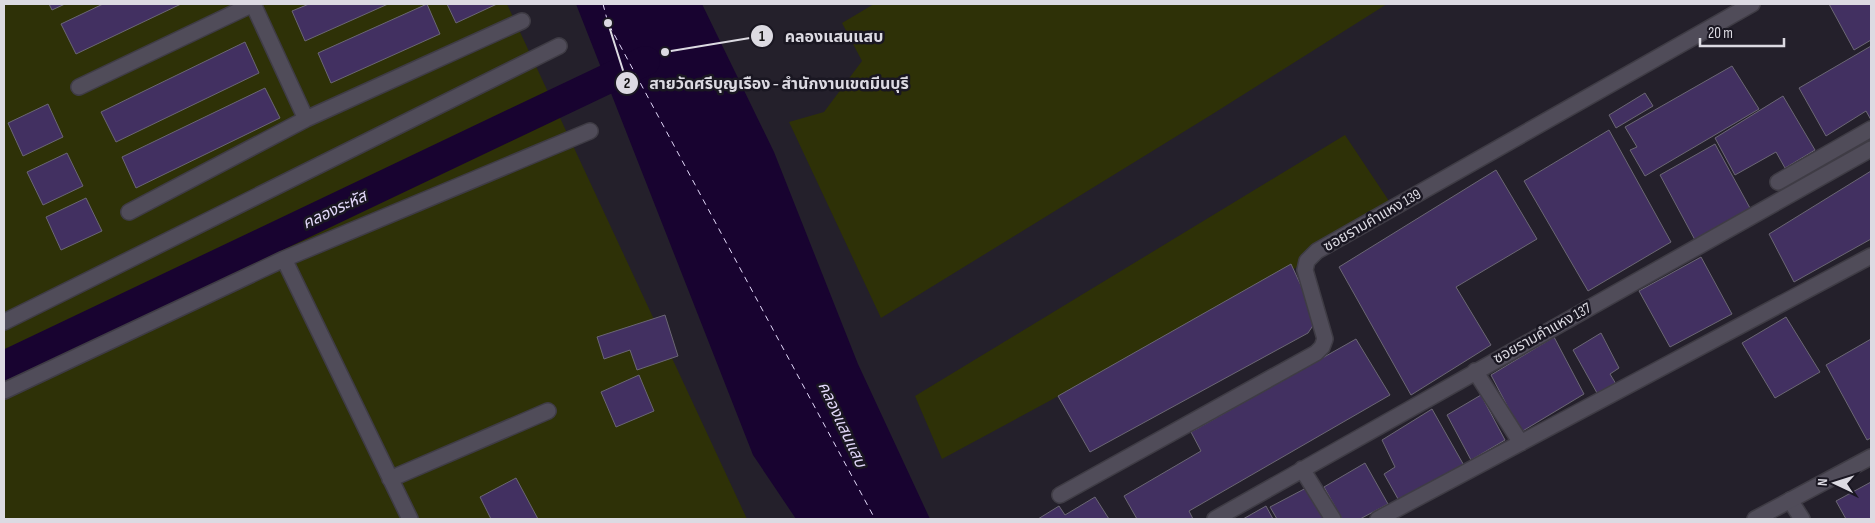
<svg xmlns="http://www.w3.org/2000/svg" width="1875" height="523" viewBox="0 0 1875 523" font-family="'Sofia Sans Condensed','Noto Sans Thai',sans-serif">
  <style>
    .green { fill: #2e3107 }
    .water { fill: #180330 }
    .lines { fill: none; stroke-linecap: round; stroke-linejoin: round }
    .canal { stroke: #180330; stroke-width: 30 }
    .ferry { stroke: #e3d9fa; stroke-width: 1; stroke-dasharray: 6 5; stroke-linecap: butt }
    .building { fill: #423061; stroke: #6b6774 }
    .lane-casing { stroke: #3f3c45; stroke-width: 18 }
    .street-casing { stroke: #3f3c45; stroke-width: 18 }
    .lane { stroke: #504c59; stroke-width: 15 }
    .street { stroke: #504c59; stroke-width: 15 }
    .labels { text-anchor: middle; stroke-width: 5; stroke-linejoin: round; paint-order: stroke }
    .street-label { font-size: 15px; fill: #dcdae2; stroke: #1a1722 }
    .water-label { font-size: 16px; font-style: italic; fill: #e3d9fa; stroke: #1a1722 }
    .leader { fill: none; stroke: #dcdae2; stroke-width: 2 }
    .callout-dot { fill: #dcdae2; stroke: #1a1722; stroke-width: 2 }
    .mark-label { font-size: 15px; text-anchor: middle; font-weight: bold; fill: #111 }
    .callout-label { font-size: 16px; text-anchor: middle; font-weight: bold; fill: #dcdae2; stroke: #1a1722; stroke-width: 5; stroke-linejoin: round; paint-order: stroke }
  </style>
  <rect width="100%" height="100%" fill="#24202b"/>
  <path class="green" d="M4 4H507L747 519H4Z
    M874 4H1387L1211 115 881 318 789 122 824 112 862 61 842 23Z
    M1345 135 1397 213 942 459 915 396Z"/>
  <path class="water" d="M576 4H702L774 152 858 364 930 519H796L753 455Z"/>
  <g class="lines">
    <path class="canal" d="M4 366 645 61"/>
    <path class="ferry" d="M603 4 608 23 875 519"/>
  </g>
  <path class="building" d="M49 4H65L52 10Z
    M103 4H181L76 54 61 24Z
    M309 4H388L305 41 292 11Z
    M427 4 440 34 331 83 318 53Z
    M447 4H497L456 23Z
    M1829 4H1871V40L1854 50Z
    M245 42 259 73 116 142 101 112Z
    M1871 46V120L1866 111 1826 136 1799 88Z
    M1732 66 1759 109 1645 176 1630 150 1637 147 1625 127Z
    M265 88 280 118 136 188 122 157Z
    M1645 93 1653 106 1616 128 1609 115Z
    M1783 96 1815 150 1785 168 1776 152 1735 175 1715 138Z
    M48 104 63 137 23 156 8 123Z
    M1609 130 1671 242 1588 291 1524 181Z
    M1715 144 1750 208 1695 240 1660 175Z
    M67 153 83 186 43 205 27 172Z
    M1496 170 1537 239 1456 287 1491 345 1411 395 1339 267Z
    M1871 171V239L1794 282 1769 234Z
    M86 198 102 231 61 250 46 217Z
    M1701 257 1732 314 1670 347 1639 291Z
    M1291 264 1309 303 1314 324 1308 333 1090 452 1058 396Z
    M665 315 678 356 637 370 630 350 604 359 597 337Z
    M1786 317 1820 372 1775 398 1742 343Z
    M1601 333 1619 368 1610 374 1616 384 1597 393 1573 350Z
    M1554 337 1584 394 1521 432 1491 375Z
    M1356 339 1390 395 1189 511 1193 519H1137L1124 496 1201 451 1191 432Z
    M1871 339V438L1867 440 1826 365Z
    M639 375 654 411 616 427 601 392Z
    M1481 395 1505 440 1471 460 1447 415Z
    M1432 409 1466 469 1402 506 1384 474 1395 467 1382 440Z
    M1365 463 1388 504 1360 519H1342L1324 487Z
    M516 478 538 519H491L480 497Z
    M1871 482V519H1846L1836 501Z
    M1308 487 1325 519H1277L1270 507Z
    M1095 497 1109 519H1038L1059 506 1065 515Z
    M1266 506 1273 519H1243Z"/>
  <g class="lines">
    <g class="lane-casing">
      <path id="lane" d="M1790 500 1802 519"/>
    </g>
    <g class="street-casing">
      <path id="street" d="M253 4 306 119
        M79 87 253 4
        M1778 182 1871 129
        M129 212 306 119 522 21
        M284 259 410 519
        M4 322 559 46
        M1475 371 1521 443
        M4 391 284 259 590 131
        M1302 469 1333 519
        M390 479 548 411
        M1060 495 1316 353 1322 347 1325 339 1305 270 1307 261 1317 251 1752 4
        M1215 519 1871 149
        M1378 519 1871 256
        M1755 519 1871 457"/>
    </g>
    <use href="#lane" class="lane"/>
    <use href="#street" class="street"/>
  </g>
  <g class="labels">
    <g class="street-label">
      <text transform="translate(1372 220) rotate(-30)" y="5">ซอยรามคำแหง 139</text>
      <text transform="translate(1542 333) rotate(-29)" y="5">ซอยรามคำแหง 137</text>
    </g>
    <g class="water-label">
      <text transform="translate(334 209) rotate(-25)" y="6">คลองระหัส</text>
      <text transform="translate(843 424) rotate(65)" y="6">คลองแสนแสบ</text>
    </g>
  </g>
  <path class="leader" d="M665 52L762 36M608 23L627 83"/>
  <g class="callout-dot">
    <circle cx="665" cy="52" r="5"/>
    <circle cx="608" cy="23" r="5"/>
    <circle cx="762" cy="36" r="12"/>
    <circle cx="627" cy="83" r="12"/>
  </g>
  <g class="mark-label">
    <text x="762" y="41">1</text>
    <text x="627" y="88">2</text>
  </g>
  <g class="callout-label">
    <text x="834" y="42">คลองแสนแสบ</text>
    <text x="779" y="89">สายวัดศรีบุญเรือง - สำนักงานเขตมีนบุรี</text>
  </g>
  <rect width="1875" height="523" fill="none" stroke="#dcdae2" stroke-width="10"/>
  <g transform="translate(1835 483) rotate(274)" stroke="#1a1722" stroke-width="4" paint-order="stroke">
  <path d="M0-4L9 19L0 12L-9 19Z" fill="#dcdae2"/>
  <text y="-8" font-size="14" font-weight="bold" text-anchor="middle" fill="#dcdae2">N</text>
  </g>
  <path d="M1700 38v8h84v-8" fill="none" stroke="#dcdae2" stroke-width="2.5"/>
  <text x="1708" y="38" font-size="15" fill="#dcdae2" stroke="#1a1722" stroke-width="4" paint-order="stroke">20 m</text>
</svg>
